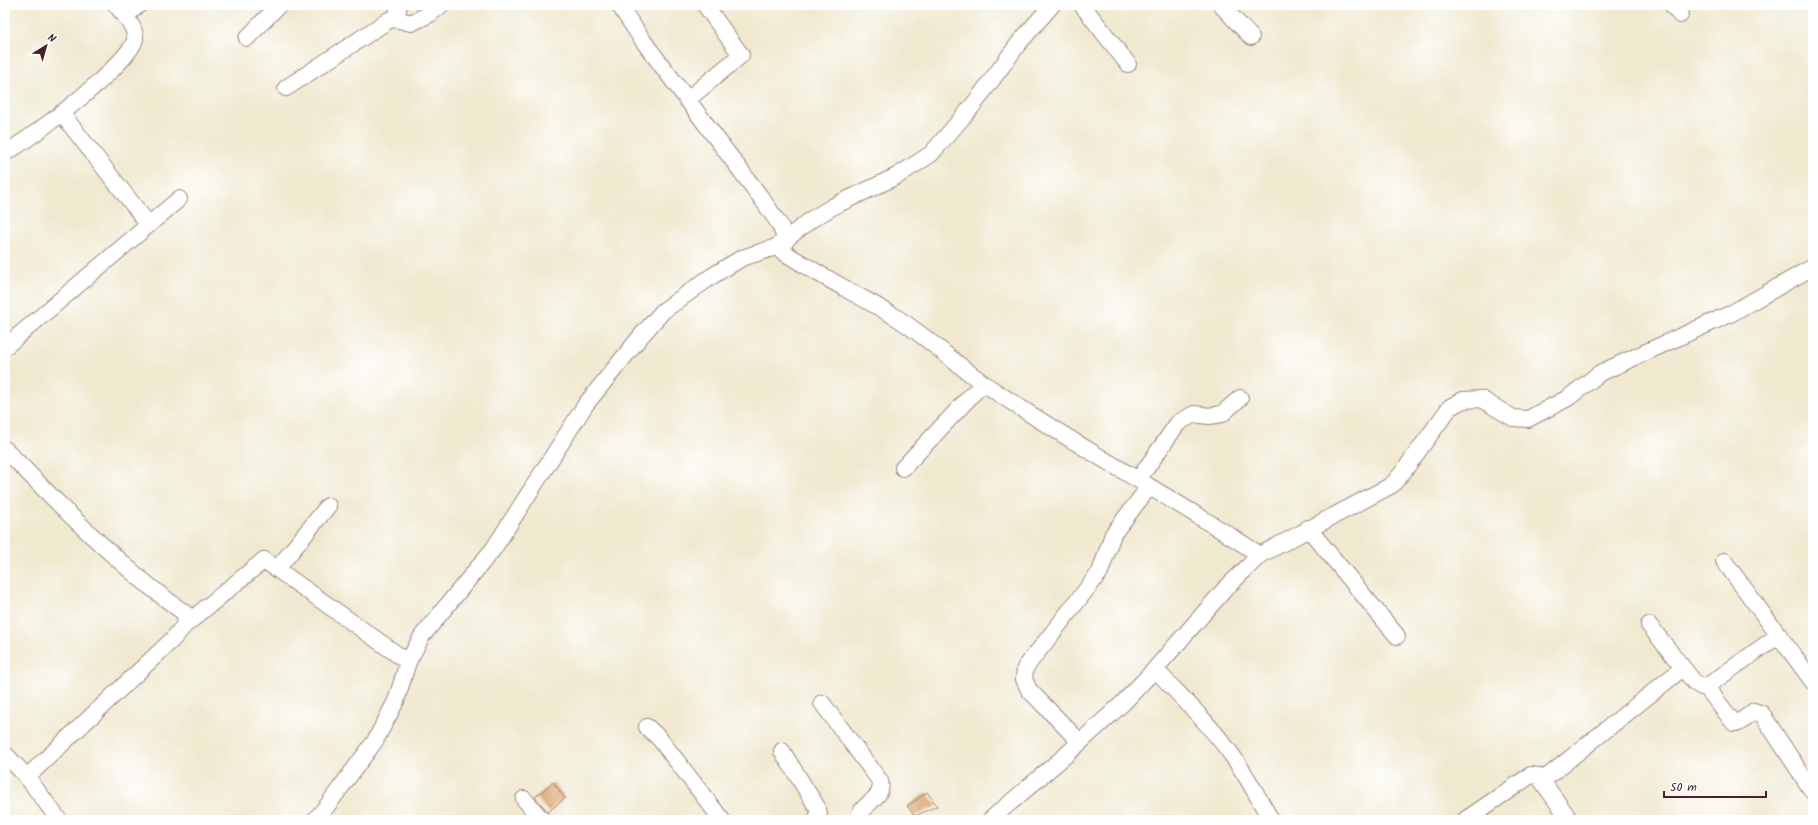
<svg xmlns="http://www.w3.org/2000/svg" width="1818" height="825" viewBox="0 0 1818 825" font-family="Kalam,sans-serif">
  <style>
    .building { fill: url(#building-hatch) }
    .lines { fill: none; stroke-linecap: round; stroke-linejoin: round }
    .street-casing { stroke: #9d847e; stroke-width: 18 }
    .street { stroke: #fff; stroke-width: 16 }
  </style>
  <defs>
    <pattern id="building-hatch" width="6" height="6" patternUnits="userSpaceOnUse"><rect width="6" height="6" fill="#e0a266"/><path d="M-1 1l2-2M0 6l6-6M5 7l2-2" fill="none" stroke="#b88354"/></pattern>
  </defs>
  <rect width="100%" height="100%" fill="#fff"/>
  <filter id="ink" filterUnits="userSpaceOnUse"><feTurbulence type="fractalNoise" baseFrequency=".025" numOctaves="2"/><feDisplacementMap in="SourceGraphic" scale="8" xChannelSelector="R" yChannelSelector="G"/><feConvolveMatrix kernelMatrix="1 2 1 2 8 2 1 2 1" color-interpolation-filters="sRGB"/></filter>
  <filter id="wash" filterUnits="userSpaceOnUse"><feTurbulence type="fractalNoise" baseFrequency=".012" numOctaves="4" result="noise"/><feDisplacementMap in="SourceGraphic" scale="16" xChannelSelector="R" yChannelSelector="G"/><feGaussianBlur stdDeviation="0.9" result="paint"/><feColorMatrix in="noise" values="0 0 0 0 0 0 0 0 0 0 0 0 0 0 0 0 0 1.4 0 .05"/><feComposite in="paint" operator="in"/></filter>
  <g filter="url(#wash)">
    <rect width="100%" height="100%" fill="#f0e9d0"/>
    <g id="blocks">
      <path class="building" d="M553 782 565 798 548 812 535 797Z
        M927 792 937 806 915 816 907 806Z"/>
    </g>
  </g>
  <g filter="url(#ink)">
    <use href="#blocks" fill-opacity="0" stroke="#9d847e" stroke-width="1"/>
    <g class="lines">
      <g class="street-casing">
        <path id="street" d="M619 5 644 42 762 199 780 225 786 241
          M1082 5 1128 64
          M1221 5 1251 37
          M1672 5 1680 15
          M125 16 139 5
          M396 19 399 5
          M247 38 279 5
          M286 88 389 20 396 19 411 23 430 14 441 5
          M687 100 741 55 705 5
          M62 114 149 225
          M5 153C30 140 131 63 135 39 136 26 123 14 116 5
          M776 247C814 273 855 293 894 316 925 335 953 362 983 383 1073 445 1169 495 1260 555
          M5 347 179 199
          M5 449C61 507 120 567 186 614L184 626 172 640 27 777
          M903 468 983 383
          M1138 480 1178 423 1194 414 1209 416 1222 414 1240 398
          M1308 528 1397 636
          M1724 561 1813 682
          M277 569 328 506
          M1649 625 1695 683 1702 687H1706L1779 635
          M184 626 264 560 408 662
          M1155 669C1181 697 1209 723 1231 754 1247 775 1258 798 1271 820
          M1706 687 1734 723H1739L1754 711 1762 714 1813 792
          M822 703 880 781C885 801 858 803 859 820
          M647 727 659 738 722 820
          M1080 742 1029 690 1024 679 1025 668 1100 572 1113 534 1149 487
          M782 751 817 807 819 813 816 820
          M5 754 27 777 59 820
          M1542 781 1570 820
          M524 799 542 820
          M315 820 327 806 375 741 396 701 408 662 422 636 494 548 586 404 641 336 663 311 712 276 742 258 776 247 812 219 834 206 897 176 931 154 974 104 1019 43 1052 5
          M990 820 1066 755 1123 703 1155 669 1225 589 1260 555 1392 485 1403 472 1450 407 1463 400 1481 399 1513 418 1528 419 1568 398 1600 373 1730 314 1813 267
          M1465 820 1531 775 1538 776 1542 781 1683 668"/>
      </g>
      <use href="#street" class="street"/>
    </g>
  </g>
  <rect width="1818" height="825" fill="none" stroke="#fff" stroke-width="20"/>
  <g transform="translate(46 46) rotate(37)" stroke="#ffffff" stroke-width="3" paint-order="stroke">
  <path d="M0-3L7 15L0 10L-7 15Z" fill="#4a1f2b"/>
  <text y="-6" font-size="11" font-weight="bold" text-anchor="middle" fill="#4a1f2b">N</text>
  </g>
  <path d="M1664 791v6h102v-6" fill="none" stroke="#4a1f2b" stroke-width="2"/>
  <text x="1670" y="791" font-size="12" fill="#4a1f2b" stroke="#ffffff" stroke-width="3" paint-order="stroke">50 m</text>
</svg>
